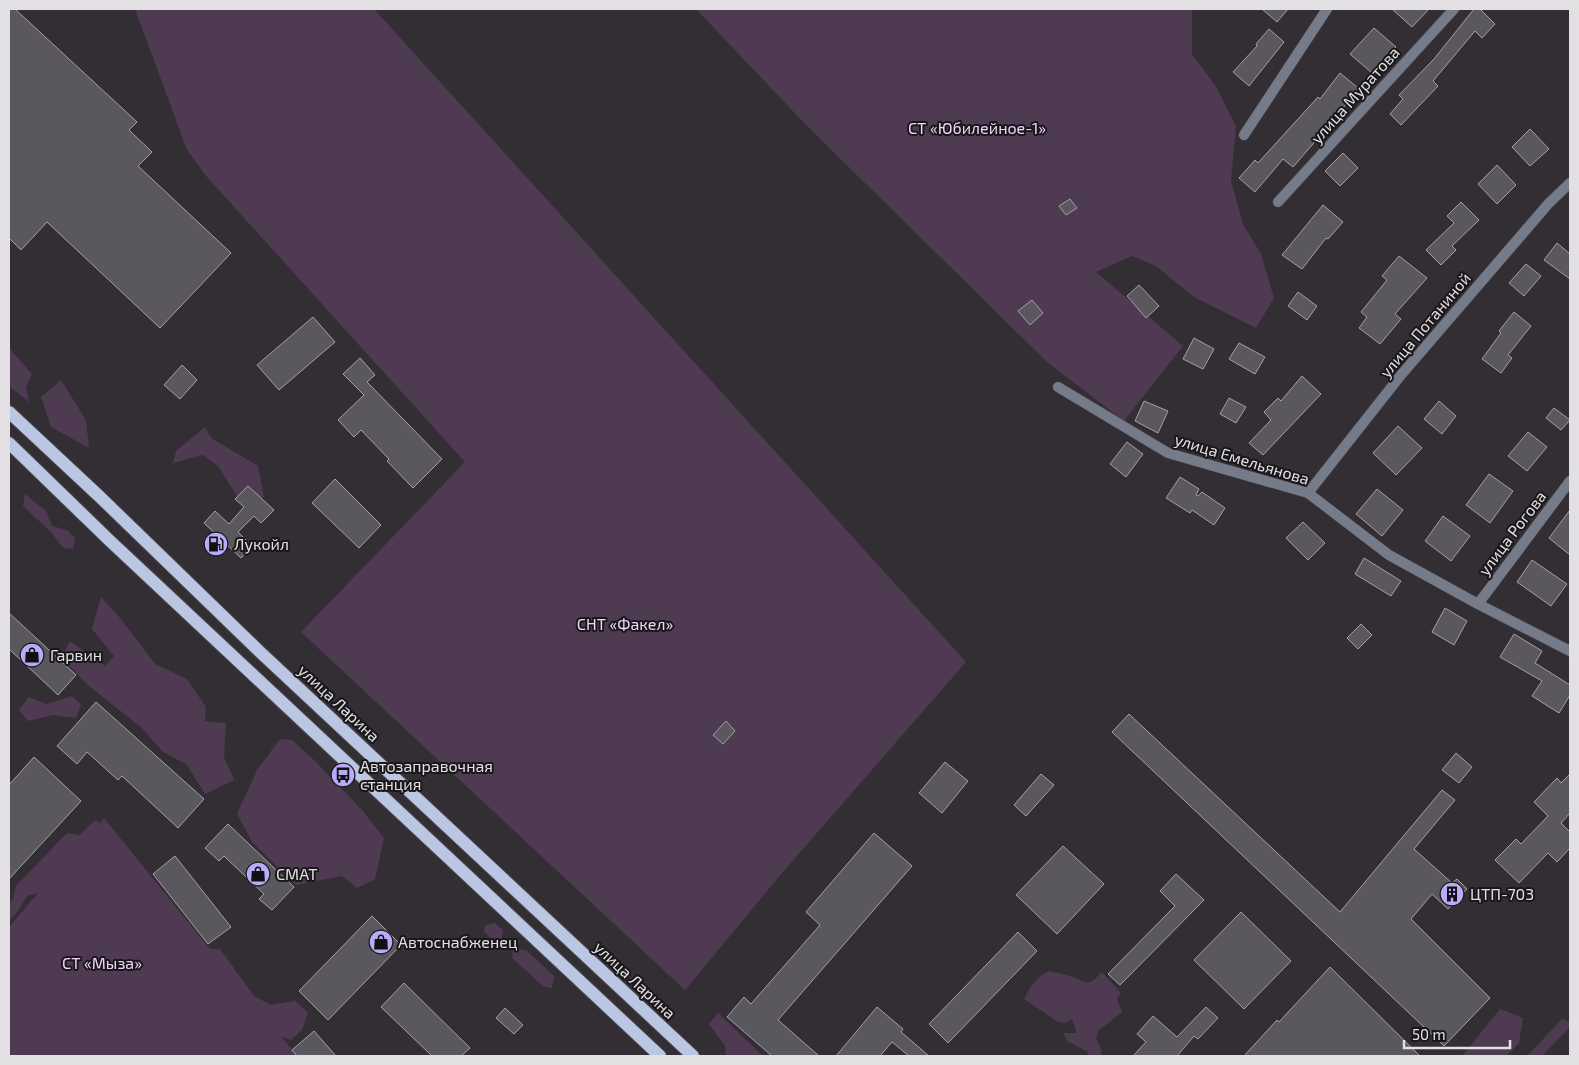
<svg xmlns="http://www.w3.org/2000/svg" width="1579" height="1065" viewBox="0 0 1579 1065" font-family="'Exo 2',sans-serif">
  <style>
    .green { fill: #4e3b52 }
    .building { fill: #5a585e; stroke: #a3a0a7 }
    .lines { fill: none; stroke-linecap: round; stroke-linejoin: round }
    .minor-casing { stroke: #4e4a4f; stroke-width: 11 }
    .primary-casing { stroke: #4e4a4f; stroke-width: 14 }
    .minor { stroke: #757b89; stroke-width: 10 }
    .primary { stroke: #bac6e2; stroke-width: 12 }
    .labels { text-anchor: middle; stroke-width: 4; stroke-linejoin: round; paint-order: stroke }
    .street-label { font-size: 16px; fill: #e3e0e3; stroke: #19171a }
    .park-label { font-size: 16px; fill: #f3d3fb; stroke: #19171a }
    .poi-label { font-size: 16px; fill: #e3e0e3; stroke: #19171a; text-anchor: start }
  </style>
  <rect width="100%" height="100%" fill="#322e33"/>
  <path class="green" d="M135 9H374L966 662 782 873 685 990 301 632 465 462 207 177 187 150Z
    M696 9H1192V54L1217 88 1236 127 1231 181 1243 224 1261 254 1274 298 1256 328 1194 297 1156 266 1132 256 1096 272 1183 346 1124 421 1047 362 808 127Z
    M9 348 32 374 26 388 29 402 9 386Z
    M61 380 86 420 89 448 51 427 41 397Z
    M205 427 211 438 258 466 264 497 240 501 218 466 203 455 173 463 176 451Z
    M25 494 46 511 52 526 67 530 75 538 73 549 63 548 51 532 23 506Z
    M101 597 121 619 155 664 187 679 206 707 205 721 226 723 224 757 234 780 205 794 187 765 162 751 142 728 89 686 61 658 70 641 105 666 114 656 92 629Z
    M72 696 81 705 76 718 53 715 28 721 19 710 29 697 47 704Z
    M280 739 292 740 316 762 362 810 384 838 375 879 357 888 342 876 296 885 252 842 237 814 257 770Z
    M104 818 210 949H220L254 996 271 1005 295 1001 308 1013 302 1030 291 1040 281 1036 297 1056H9V927L38 893 27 896 18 911 9 921V902L13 900 16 886 67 833 80 835 95 820 100 823Z
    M495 923 503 930 502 939H492L484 932 485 925Z
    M513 949 526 950 554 976 552 988 543 986 512 958Z
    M1050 971C1056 973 1064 974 1070 976 1089 982 1085 989 1102 972L1121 993 1117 999 1122 1012 1098 1031 1096 1038 1102 1051 1100 1056H1087L1088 1052 1067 1041 1063 1033H1077L1072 1019 1065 1023 1058 1022 1024 999C1030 987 1036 976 1050 971Z
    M1500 1009 1523 1018 1519 1043 1506 1056H1462Z
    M718 1013 763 1056H726L725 1046 709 1024Z
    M1562 1019 1570 1022V1027L1542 1056H1527Z"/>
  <path class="building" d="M9 9H15L137 122 129 130 152 152 138 166 231 253 160 328 47 222 21 250 9 238Z
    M1262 9H1288L1277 22Z
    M1392 9H1429L1412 27Z
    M1474 9H1480L1495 24 1482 38 1475 31 1433 81 1438 86 1401 125 1390 114 1403 99 1399 95 1434 59Z
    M1374 28 1396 47 1372 73 1350 54Z
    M1269 29 1284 42 1249 86 1233 72 1257 46 1256 44Z
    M1340 73 1358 88 1338 115 1293 167 1283 159 1255 192 1239 178 1255 160 1258 163 1318 97 1320 99Z
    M1530 129 1549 149 1530 166 1512 147Z
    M1343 153 1358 168 1340 186 1325 171Z
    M1497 165 1516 185 1497 204 1478 184Z
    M1070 199 1077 208 1066 215 1059 206Z
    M1461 202 1479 220 1452 246 1456 250 1441 265 1426 250 1454 223 1447 216Z
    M1323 205 1343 222 1328 239 1326 238 1302 269 1282 255Z
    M1557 243 1570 254V279L1544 260Z
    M1399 256 1427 278 1395 314 1401 319 1380 344 1359 328 1367 317 1361 312 1387 280 1382 276Z
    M1526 264 1541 276 1524 296 1509 283Z
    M1139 285 1159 306 1146 318 1127 296Z
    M1298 292 1317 306 1307 320 1288 306Z
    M1032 300 1043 313 1030 325 1018 311Z
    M1514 312 1531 326 1508 355 1512 358 1501 373 1482 359 1501 333 1499 331Z
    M313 317 335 342 279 390 257 365Z
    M1194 338 1214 349 1203 369 1183 359Z
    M1239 343 1265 357 1255 374 1229 359Z
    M360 358 375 375 367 382 442 459 413 488 387 461 389 459 361 430 354 437 338 420 364 395 343 374Z
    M182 365 197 380 180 399 164 385Z
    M1302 376 1321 394 1263 455 1249 443 1271 420 1264 412 1278 398 1281 401Z
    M1229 398 1246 407 1236 423 1220 414Z
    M1144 401 1168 411 1158 433 1135 421Z
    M1439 401 1456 416 1442 434 1424 419Z
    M1554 408 1570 420 1561 430 1546 418Z
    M1398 426 1422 448 1396 475 1373 453Z
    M1528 432 1547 447 1527 471 1508 456Z
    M1127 442 1143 454 1126 477 1110 464Z
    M1489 474 1513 491 1490 523 1466 505Z
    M1180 477 1199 489 1196 495 1198 496 1202 492 1225 508 1214 525 1192 510 1190 513 1166 498Z
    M335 479 381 525 359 548 312 503Z
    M248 486 274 510 261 523 254 516 238 532 252 546 241 558 204 523 215 511 229 524 244 507 235 499Z
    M1377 489 1403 510 1382 536 1356 514Z
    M1570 510V555L1549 538Z
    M1443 516 1470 536 1451 561 1425 541Z
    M1303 522 1325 543 1308 560 1286 538Z
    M1364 558 1401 581 1391 596 1355 574Z
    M1532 560 1567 584 1551 606 1517 582Z
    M1445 608 1467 621 1454 645 1432 632Z
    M9 613 76 675 58 695 9 649Z
    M1361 624 1372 635 1358 649 1347 638Z
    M1514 634 1542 651 1535 663 1570 685V695L1559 713 1532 696 1542 681 1500 657Z
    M96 702 204 799 178 828 122 776 118 780 87 752 77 764 57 746Z
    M1129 714 1340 912 1442 790 1455 800 1414 849 1452 883 1457 879 1467 889 1448 909 1432 894 1411 919 1490 998 1444 1046 1112 732Z
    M726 721 735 731 723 744 713 735Z
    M1456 753 1472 767 1459 783 1442 770Z
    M34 757 81 801 9 879V785Z
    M945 762 968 781 942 813 919 793Z
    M1041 774 1054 785 1026 816 1014 805Z
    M1570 774V813L1561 823 1570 832V848L1557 862 1548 853 1519 883 1495 860 1516 839 1521 844 1548 816 1534 802 1557 778 1561 783Z
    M228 824 294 887 272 910 259 899 264 894 224 856 219 861 205 848Z
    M874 833 912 866 778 1020 819 1056H772L727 1017 744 997 751 1004 820 925 806 912Z
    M1063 846 1104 884 1057 934 1016 895Z
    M175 856 231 927 208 944 153 874Z
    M1176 874 1204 900 1120 985 1108 974 1175 906 1160 891Z
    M1241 912 1291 961 1244 1009 1194 960Z
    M372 916 401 945 328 1020 299 991Z
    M1018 932 1037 951 948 1043 929 1024Z
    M1330 967 1420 1056H1244L1277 1020 1279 1022Z
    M404 983 470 1048 461 1056H432L381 1007Z
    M877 1007 903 1029 901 1032 929 1056H909L892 1042 880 1056H836Z
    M1206 1007 1218 1018 1198 1039 1194 1036 1177 1056H1133L1146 1042 1137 1034 1153 1016 1177 1037Z
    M505 1008 523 1025 514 1034 496 1018Z
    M314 1031 336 1056H297L292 1050Z"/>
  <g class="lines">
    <g class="minor-casing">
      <path id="minor" d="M1244 135 1327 9
        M1278 202 1454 9
        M1058 387 1168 453 1308 493 1389 555 1478 604 1570 651
        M1308 493 1401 375 1549 203 1570 183
        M1478 604 1570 481"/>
    </g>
    <g class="primary-casing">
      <path id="primary" d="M9 412 100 497 260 652 693 1056
        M9 443 109 540 660 1056"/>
    </g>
    <use href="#minor" class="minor"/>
    <use href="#primary" class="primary"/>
  </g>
  <defs>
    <g id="fuel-disc" transform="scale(1.25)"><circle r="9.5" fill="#b9abf7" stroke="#19171a"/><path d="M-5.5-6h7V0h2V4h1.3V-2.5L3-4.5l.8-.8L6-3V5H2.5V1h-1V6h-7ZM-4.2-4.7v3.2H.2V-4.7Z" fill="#111"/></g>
    <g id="shop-disc" transform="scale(1.25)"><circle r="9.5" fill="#b9abf7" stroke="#19171a"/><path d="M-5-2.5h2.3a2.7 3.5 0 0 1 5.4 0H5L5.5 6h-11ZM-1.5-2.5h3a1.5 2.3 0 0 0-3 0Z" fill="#111"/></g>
    <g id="bus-disc" transform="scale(1.25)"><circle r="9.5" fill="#b9abf7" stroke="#19171a"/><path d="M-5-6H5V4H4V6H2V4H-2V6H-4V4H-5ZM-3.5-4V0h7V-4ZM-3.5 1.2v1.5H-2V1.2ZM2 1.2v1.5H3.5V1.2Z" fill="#111"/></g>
    <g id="building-disc" transform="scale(1.25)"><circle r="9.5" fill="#b9abf7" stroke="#19171a"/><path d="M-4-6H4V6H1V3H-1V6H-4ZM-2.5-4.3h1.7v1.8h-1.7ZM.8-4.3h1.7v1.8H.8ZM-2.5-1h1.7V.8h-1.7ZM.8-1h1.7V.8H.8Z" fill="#111"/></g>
  </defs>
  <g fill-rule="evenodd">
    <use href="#fuel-disc" x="216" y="544"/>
    <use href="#shop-disc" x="32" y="655"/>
    <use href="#bus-disc" x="343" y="775"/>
    <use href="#shop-disc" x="258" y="874"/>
    <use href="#building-disc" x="1452" y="894"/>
    <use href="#shop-disc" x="381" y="942"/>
  </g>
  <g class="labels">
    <g class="street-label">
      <text transform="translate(1355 95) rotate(-48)" y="6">улица Муратова</text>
      <text transform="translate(1425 325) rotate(-50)" y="6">улица Потаниной</text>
      <text transform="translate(1242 459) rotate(17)" y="6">улица Емельянова</text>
      <text transform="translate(1512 533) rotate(-53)" y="6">улица Рогова</text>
      <text transform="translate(339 703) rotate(43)" y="6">улица Ларина</text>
      <text transform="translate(635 980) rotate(43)" y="6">улица Ларина</text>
    </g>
    <g class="park-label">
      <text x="977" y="134">СТ «Юбилейное-1»</text>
      <text x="625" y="630">СНТ «Факел»</text>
      <text x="102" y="969">СТ «Мыза»</text>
    </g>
    <g class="poi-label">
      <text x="234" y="550">Лукойл</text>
      <text x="50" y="661">Гарвин</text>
      <text x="360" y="772">Автозаправочная<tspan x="360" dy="18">станция</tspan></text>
      <text x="276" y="880">СМАТ</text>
      <text x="1470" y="900">ЦТП-703</text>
      <text x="398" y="948">Автоснабженец</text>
    </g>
  </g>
  <rect width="1579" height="1065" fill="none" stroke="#e3e0e3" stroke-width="20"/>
  <path d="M1404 1040v8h106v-8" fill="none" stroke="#e3e0e3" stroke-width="2.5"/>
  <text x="1412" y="1040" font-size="15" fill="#e3e0e3" stroke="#19171a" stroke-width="4" paint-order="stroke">50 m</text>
</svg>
